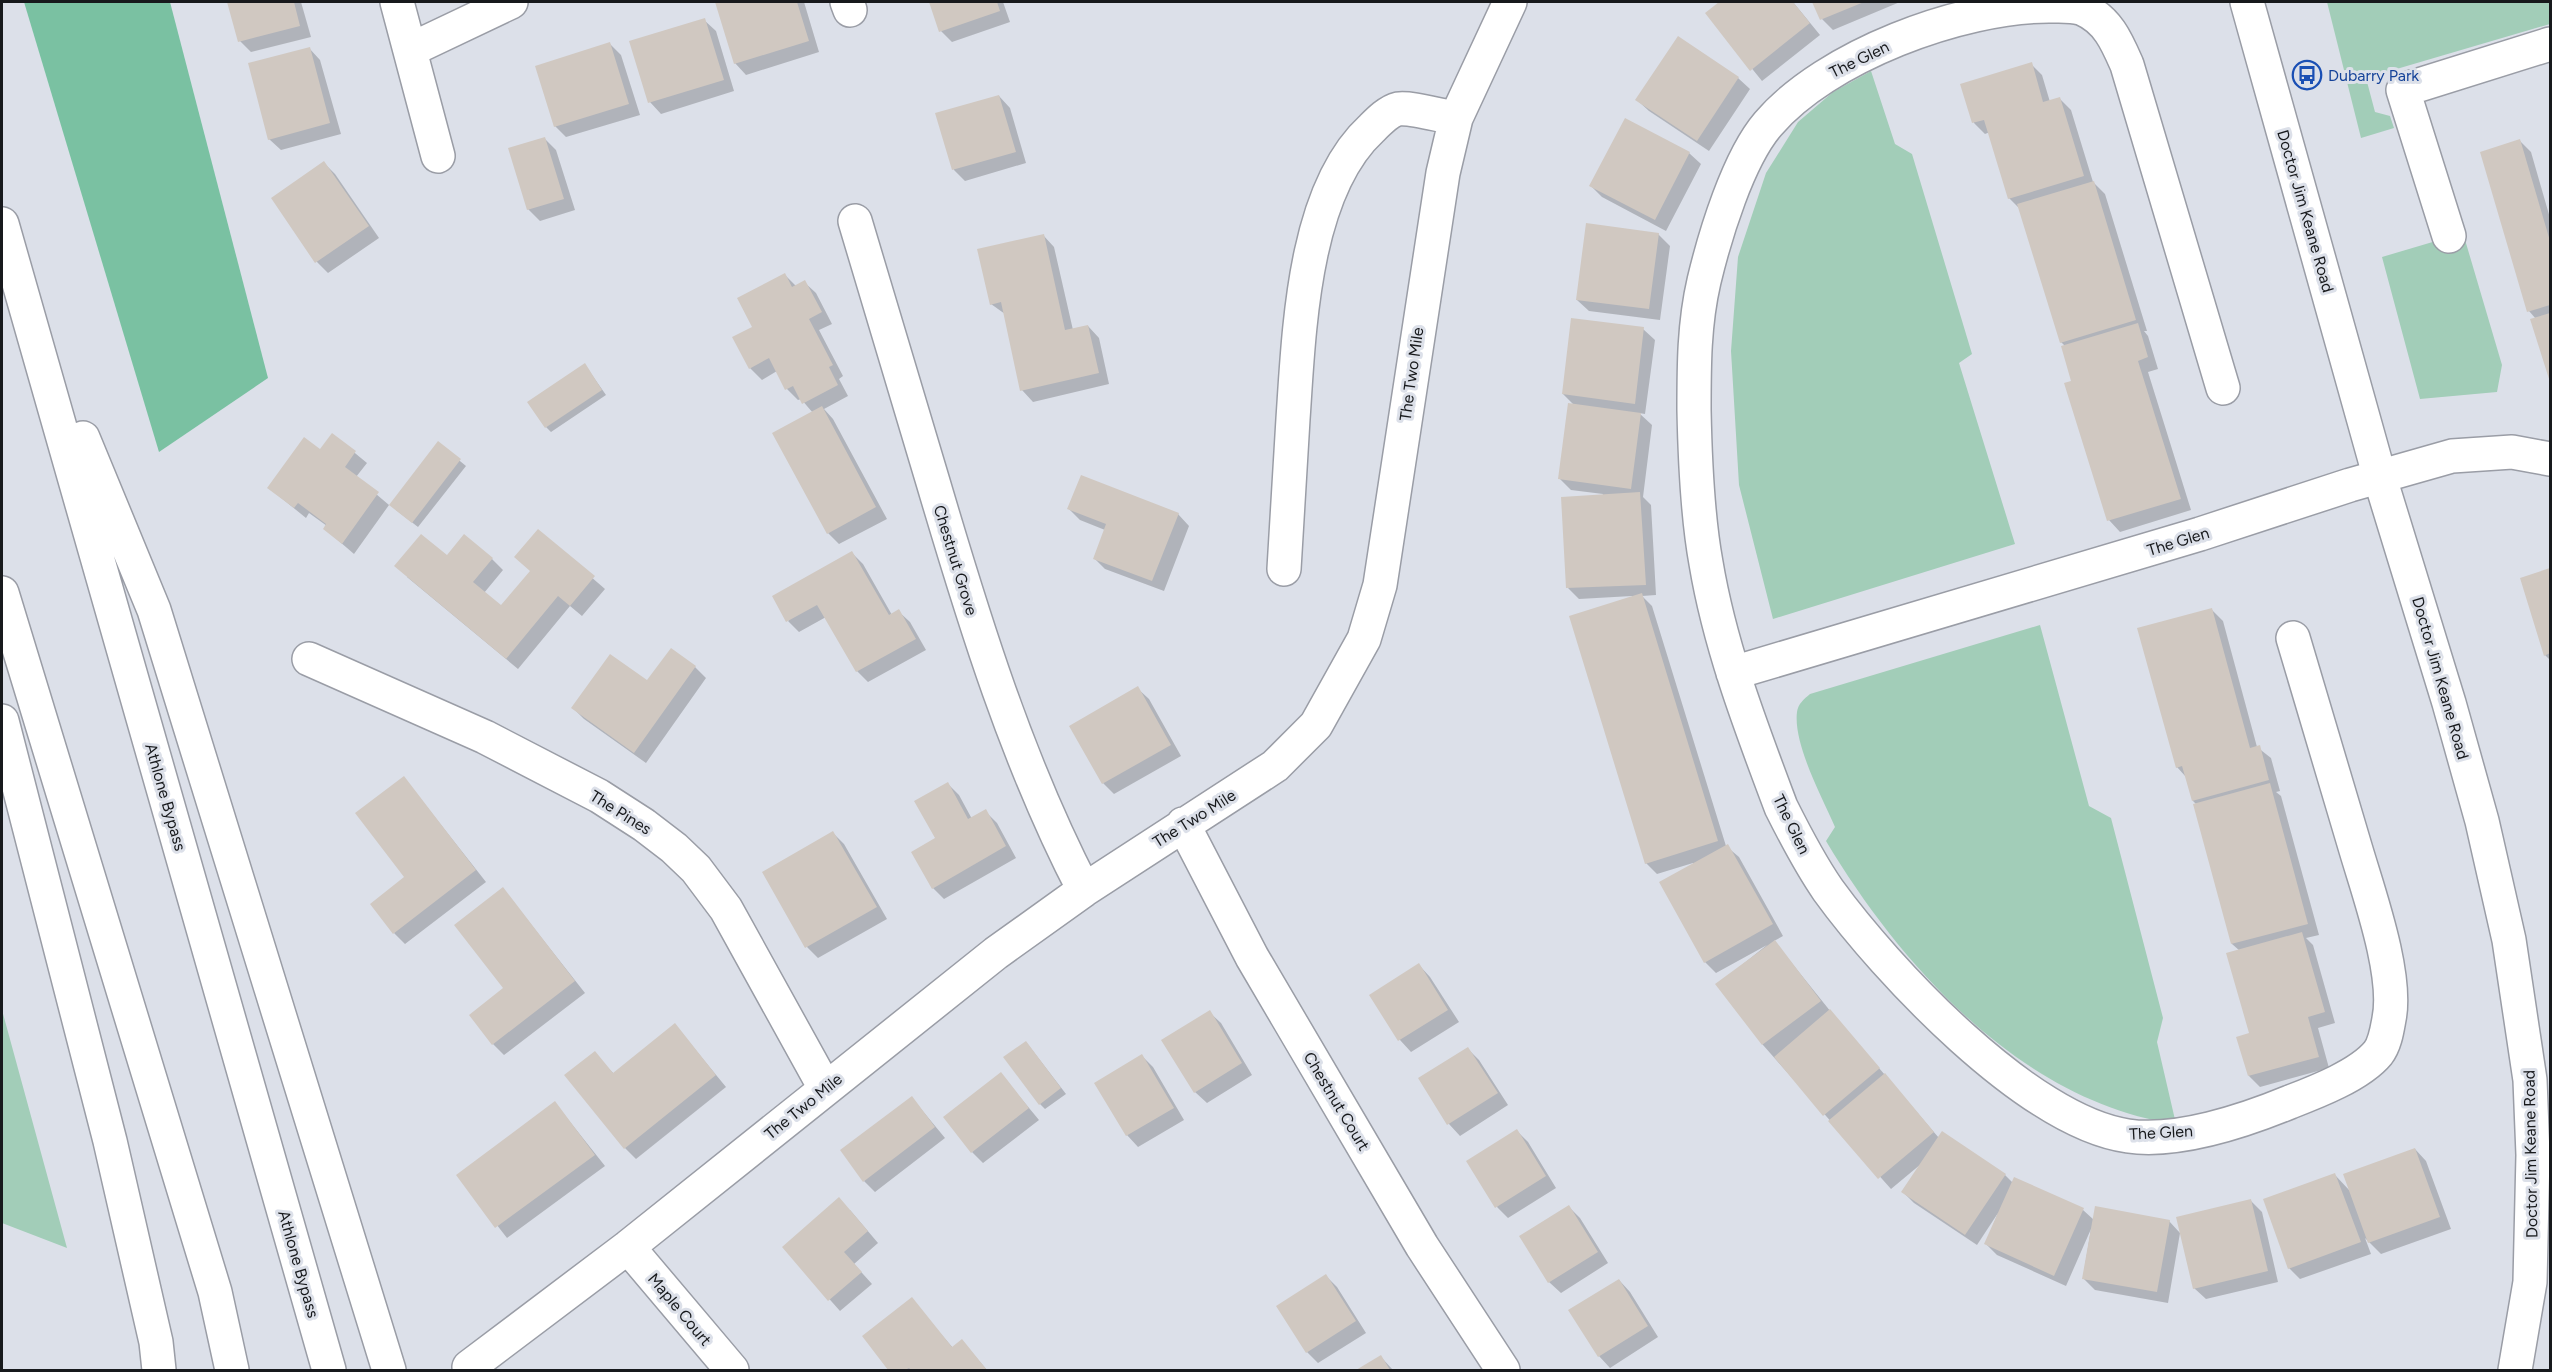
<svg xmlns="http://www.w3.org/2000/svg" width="2552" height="1372" viewBox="0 0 2552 1372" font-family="Figtree,sans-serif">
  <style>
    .green { fill: #a2cdb8 }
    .forest { fill: #7ac1a2 }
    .shadow { fill: #0003 }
    .building { fill: #d0c8c1 }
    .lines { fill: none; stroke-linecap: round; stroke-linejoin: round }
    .minor-casing { stroke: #9a9da6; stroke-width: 36 }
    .tertiary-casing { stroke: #9a9da6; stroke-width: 36 }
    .trunk-casing { stroke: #9a9da6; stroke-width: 36 }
    .minor { stroke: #fff; stroke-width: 33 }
    .tertiary { stroke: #fff; stroke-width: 33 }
    .trunk { stroke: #fff; stroke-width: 33 }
    .labels { text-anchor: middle; stroke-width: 6; stroke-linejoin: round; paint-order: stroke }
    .street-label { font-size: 16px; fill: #17191c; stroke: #dce0e9 }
    .transit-label { font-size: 16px; fill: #164399; stroke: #dce0e9; text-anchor: start }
  </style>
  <rect width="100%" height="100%" fill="#dce0e9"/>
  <path class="green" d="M2327 2H2550V24L2366 78 2375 112 2390 116 2394 128 2361 138Z
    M1871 71 1895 144 1912 154 1972 354 1959 363 2015 544 1773 619 1739 485 1731 351 1738 257 1766 173 1798 122 1833 92Z
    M2463 233 2502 365 2497 392 2420 399 2382 257Z
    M2040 625 2089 806 2111 818 2163 1018 2157 1042 2176 1124C2023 1102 1902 968 1826 841L1835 827C1822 797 1793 744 1797 712 1798 704 1804 699 1810 694Z
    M2 1010 67 1248 2 1223Z"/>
  <path class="forest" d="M24 2H170L268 378 159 452Z"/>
  <path class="shadow" d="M229 2H301L311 37 251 52 240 41Z
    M721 2H804L819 52 746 75 735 63 717 3Z
    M930 2H1003L1010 22 952 42 941 31Z
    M1722 2H1793L1820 35 1762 81 1707 13Z
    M1814 2H1900L1833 30 1822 19Z
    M704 20 716 31 734 91 661 114 650 102Z
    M1678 38 1738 78 1750 89 1709 151 1649 111 1637 100Z
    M610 44 621 55 640 115 566 137 555 126Z
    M309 48 320 60 341 134 281 150 269 139Z
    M2031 64 2042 75 2050 102 2060 99 2071 110 2093 182 2105 194 2147 331H2144L2148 336 2158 369 2148 372 2191 510 2120 532 2109 520 2065 346 2061 342 2020 209 2009 198 1990 132 1985 134 1974 123 1962 85Z
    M999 96 1010 108 1026 163 965 181 954 170 937 114Z
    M1625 120 1689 153 1701 164 1666 231 1602 197 1591 186Z
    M545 139 556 150 575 210 540 221 528 209Z
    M2520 141 2531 152 2550 218V379L2532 320 2536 319 2529 311Z
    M324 163 335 174 379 238 328 273 317 262 273 199Z
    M1658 234 1670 246 1660 320 1589 311 1577 300Z
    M1043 235 1054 247 1073 330 1088 326 1099 338 1109 384 1033 402 1022 390 1005 314 991 304Z
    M785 275 796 286 804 282 816 293 832 324 819 330 843 376 839 379 848 396 824 409 833 419 887 519 839 544 828 533 813 413 801 399 798 400 787 389 777 371 762 380 750 368 734 338 754 327Z
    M1643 329 1655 340 1645 414 1639 413 1652 425 1643 497 1651 505 1656 595 1642 596 1652 606 1726 846 1739 857 1783 936 1774 941 1831 1012 1939 1138 2005 1175 2013 1183 2015 1179 2083 1210 2094 1220 2169 1221 2180 1233 2168 1303 2095 1290 2083 1278 2091 1229 2066 1286 1997 1255 1986 1244 1998 1213 1977 1245 1914 1203 1903 1192 1921 1164 1891 1189 1763 1045 1718 984 1767 945 1716 973 1705 962 1693 863 1657 874 1646 863 1632 596 1579 599 1568 588 1603 494 1571 490 1560 479 1575 406 1563 394Z
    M585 365 606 395 551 432 546 427Z
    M333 435 367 463 356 477 389 505 354 554 325 529 327 526 309 513 306 518 269 488 321 451Z
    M438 443 466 466 418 527 396 510Z
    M1069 509 1178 514 1189 526 1164 591 1105 569 1094 558 1105 530 1080 520Z
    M538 531 605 589 582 616 570 606 518 669 407 577 447 557 492 559 503 570 484 593 502 608 531 572Z
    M852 553 863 564 892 615 898 611 910 622 926 650 868 682 857 671 826 617 799 632 788 621Z
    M2550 569V660L2545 655 2521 579Z
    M2212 610 2223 621 2257 747 2271 758 2280 791 2276 792 2281 796 2319 935 2306 938 2313 945 2335 1023 2318 1028 2329 1068 2260 1087 2249 1076 2250 1034 2240 951 2232 944 2195 805H2197L2193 801 2186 777 2177 767Z
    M695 667 706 678 646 763 584 719 573 708Z
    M1137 688 1149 699 1181 756 1114 794 1103 783Z
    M404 778 486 882 405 944 394 933 406 878Z
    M948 784 959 795 972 819 985 811 997 823 1016 858 944 899 933 888 937 838Z
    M833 833 844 844 887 919 818 958 807 947Z
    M503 889 585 993 504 1055 493 1044 506 989Z
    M1419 965 1430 977 1459 1022 1411 1052 1400 1040 1371 996Z
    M1209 1012 1221 1023 1252 1075 1207 1103 1195 1092Z
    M675 1025 726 1087 636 1159 625 1148 594 1053 614 1074Z
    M1026 1042 1066 1094 1045 1109 1040 1104Z
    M1468 1049 1479 1060 1508 1105 1460 1136 1449 1124 1420 1079Z
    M1142 1056 1153 1067 1184 1120 1138 1147 1127 1135Z
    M1001 1074 1039 1120 983 1163 972 1152Z
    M912 1098 945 1138 875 1192 864 1181Z
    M555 1103 605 1166 507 1238 458 1175Z
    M1517 1131 1528 1142 1556 1188 1508 1218 1497 1207Z
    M2415 1149 2426 1161 2451 1229 2381 1254 2365 1238 2371 1254 2300 1279 2289 1268 2335 1175 2350 1191Z
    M2250 1200 2262 1212 2278 1282 2206 1299 2194 1288Z
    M1569 1207 1580 1218 1608 1263 1561 1293 1549 1282Z
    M850 1210 878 1243 854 1264 872 1284 840 1311 784 1248Z
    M1326 1276 1337 1287 1366 1333 1318 1363 1307 1352Z
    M1619 1280 1630 1292 1658 1337 1610 1368 1599 1356Z
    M911 1299 953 1348 962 1341 987 1370H890L864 1337Z
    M1381 1357 1393 1370H1359Z"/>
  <path class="building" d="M227 2H294L300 26 238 42Z
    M715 2H797L809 41 734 64Z
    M929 2H997L1000 11 939 32Z
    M1719 2H1793L1810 23 1750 71 1705 13Z
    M1812 2H1864L1820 20Z
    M705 18 724 80 648 103 629 41Z
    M1678 36 1739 77 1697 141 1635 100Z
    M610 42 629 104 554 127 535 66Z
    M310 47 330 123 268 140 248 63Z
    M2032 62 2043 102 2060 97 2084 176 2008 199 1984 120 1972 123 1960 84Z
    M999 95 1016 152 952 170 935 113Z
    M1625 118 1690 152 1655 220 1589 186Z
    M545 137 564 199 527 210 508 148Z
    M2520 139 2550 241V305L2527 312 2480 152Z
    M324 161 369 226 315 263 271 198Z
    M2094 181 2136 320 2060 343 2017 204Z
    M1586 223 1659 233 1649 309 1576 300Z
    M1044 234 1065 330 1088 325 1099 373 1020 391 1001 302 990 305 977 249Z
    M785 273 792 287 805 280 822 312 809 319 833 365 829 367 838 385 802 404 793 386 785 390 769 358 749 369 732 337 752 327 737 298Z
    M2550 313V382L2530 319Z
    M1571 318 1644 327 1635 404 1562 394Z
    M2138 323 2148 357 2138 361 2181 499 2107 521 2064 383 2071 381 2061 346Z
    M585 363 602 390 545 428 527 402Z
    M1568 403 1641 413 1631 489 1558 479Z
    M822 406 876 507 827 534 772 433Z
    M332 433 356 451 345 467 379 492 342 544 323 529 326 524 298 503 294 508 267 488 304 437 320 449Z
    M438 441 461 459 412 523 389 505Z
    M1081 475 1179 513 1152 581 1093 559 1106 524 1067 509Z
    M1640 492 1646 585 1566 588 1561 497Z
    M538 529 595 576 570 606 558 596 506 659 394 566 421 534 447 555 464 534 493 558 473 582 501 605 530 571 514 557Z
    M852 551 889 615 899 609 916 639 856 672 817 605 786 622 772 596Z
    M2550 568V653L2544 656 2520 578Z
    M1642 593 1718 841 1645 864 1569 616Z
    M2212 608 2250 748 2260 745 2269 780 2192 801 2182 766 2176 768 2137 628Z
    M671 648 696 666 634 753 571 708 610 654 647 680Z
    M1138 686 1171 745 1102 784 1069 726Z
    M404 776 476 870 393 934 370 904 404 877 355 813Z
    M948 782 968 819 986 809 1006 846 932 889 911 852 935 838 914 801Z
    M2270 783 2308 924 2231 944 2193 804Z
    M833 831 877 907 805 948 762 872Z
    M1728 844 1773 924 1704 963 1659 882Z
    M503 887 575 981 492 1045 469 1015 503 988 454 925Z
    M2302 932 2325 1012 2308 1017 2319 1057 2248 1076 2236 1037 2249 1033 2226 953Z
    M1775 940 1821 1001 1762 1045 1715 984Z
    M1419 963 1448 1010 1398 1041 1369 995Z
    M1830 1009 1880 1068 1823 1116 1774 1057Z
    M1210 1010 1242 1063 1194 1093 1161 1040Z
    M675 1023 716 1075 624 1149 564 1075 595 1051 613 1073Z
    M1026 1041 1061 1088 1039 1105 1003 1057Z
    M1468 1047 1498 1093 1447 1125 1418 1078Z
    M1142 1054 1174 1108 1126 1136 1094 1083Z
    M1001 1072 1029 1108 971 1153 943 1117Z
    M1885 1073 1934 1132 1878 1179 1828 1121Z
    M912 1096 935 1127 863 1182 840 1150Z
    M555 1101 595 1155 495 1228 456 1175Z
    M1517 1129 1546 1176 1495 1208 1466 1161Z
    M1942 1131 2006 1174 1965 1235 1901 1192Z
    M2415 1148 2440 1217 2368 1243 2343 1174Z
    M2335 1173 2361 1242 2288 1269 2263 1199Z
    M2014 1177 2084 1208 2054 1276 1984 1244Z
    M839 1197 868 1231 844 1252 862 1272 828 1301 782 1247Z
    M2251 1199 2268 1271 2193 1289 2176 1217Z
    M1569 1205 1598 1252 1548 1283 1519 1236Z
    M2095 1206 2170 1220 2157 1292 2082 1279Z
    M1326 1274 1356 1321 1306 1353 1276 1306Z
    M1619 1279 1648 1326 1598 1357 1568 1310Z
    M912 1297 952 1347 962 1339 987 1370H911L909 1368 905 1370H888L862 1336Z
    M1381 1355 1390 1370H1356Z"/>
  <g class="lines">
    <g class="minor-casing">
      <path id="minor" d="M397 2 438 156
        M847 2 850 10
        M410 50 511 2
        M855 221C881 308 907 395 933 482 974 621 1017 761 1084 890
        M2449 236 2403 90 2550 44
        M2223 388 2127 65C2117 42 2108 20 2083 9 2074 5 2060 6 2049 6 1961 6 1826 56 1768 124 1738 159 1715 235 1704 281 1694 324 1694 366 1694 410 1695 460 1697 514 1706 563 1720 647 1751 727 1781 807 1795 835 1810 864 1828 890 1886 970 2028 1122 2128 1136 2177 1143 2244 1121 2290 1102 2316 1092 2360 1075 2378 1053 2385 1044 2387 1030 2389 1019 2398 975 2369 894 2356 850 2335 780 2314 709 2293 638
        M1284 569C1287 519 1290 469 1293 419 1299 331 1303 191 1372 128 1379 121 1389 111 1398 109 1411 107 1441 116 1456 118
        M309 659 485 737 599 796 644 825 674 848 696 869 726 909 825 1088
        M1733 673 2200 534 2350 485 2452 456 2512 452 2550 459
        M1183 824 1252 957 1422 1246 1503 1370
        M628 1247 732 1370
        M469 1367 628 1247 996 953 1084 890 1275 766 1316 725 1364 639 1380 585 1443 173 1456 118 1510 2"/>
    </g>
    <g class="tertiary-casing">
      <path id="tertiary" d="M2247 2 2380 478 2449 703 2482 821 2509 940 2530 1080 2533 1155 2530 1282 2515 1370"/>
    </g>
    <g class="trunk-casing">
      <path id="trunk" d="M2 224 329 1370
        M83 438 154 610 389 1370
        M2 593 215 1292 232 1370
        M2 721 110 1141 156 1342 159 1370"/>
    </g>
    <use href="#minor" class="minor"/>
    <use href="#tertiary" class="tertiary"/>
    <use href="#trunk" class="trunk"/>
  </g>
  <defs>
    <g id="bus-ring" transform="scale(1.5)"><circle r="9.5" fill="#dce0e9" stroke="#1a4fb4" stroke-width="1.5"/><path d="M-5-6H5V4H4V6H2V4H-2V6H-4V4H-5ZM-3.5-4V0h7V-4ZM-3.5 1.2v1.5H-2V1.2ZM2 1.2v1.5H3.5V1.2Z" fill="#1a4fb4"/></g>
  </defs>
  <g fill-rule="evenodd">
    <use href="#bus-ring" x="2307" y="75"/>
  </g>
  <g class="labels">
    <g class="street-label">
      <text transform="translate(1859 59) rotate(-26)" y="6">The Glen</text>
      <text transform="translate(2306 211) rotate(74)" y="6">Doctor Jim Keane Road</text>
      <text transform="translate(1411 374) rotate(-82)" y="6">The Two Mile</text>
      <text transform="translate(2178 541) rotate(-17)" y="6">The Glen</text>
      <text transform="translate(956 560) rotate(73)" y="6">Chestnut Grove</text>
      <text transform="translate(2441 678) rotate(74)" y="6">Doctor Jim Keane Road</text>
      <text transform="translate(166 797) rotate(74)" y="6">Athlone Bypass</text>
      <text transform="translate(621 812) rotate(32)" y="6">The Pines</text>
      <text transform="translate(1194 818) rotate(-32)" y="6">The Two Mile</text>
      <text transform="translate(1792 824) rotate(64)" y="6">The Glen</text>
      <text transform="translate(1337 1101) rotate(59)" y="6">Chestnut Court</text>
      <text transform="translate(803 1106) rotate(-39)" y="6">The Two Mile</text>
      <text transform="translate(2161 1132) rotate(-3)" y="6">The Glen</text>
      <text transform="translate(2530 1154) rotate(-91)" y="6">Doctor Jim Keane Road</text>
      <text transform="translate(299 1264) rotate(74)" y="6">Athlone Bypass</text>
      <text transform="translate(680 1309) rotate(50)" y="6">Maple Court</text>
    </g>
    <g class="transit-label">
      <text x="2328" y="81">Dubarry Park</text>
    </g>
  </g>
  <rect width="2552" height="1372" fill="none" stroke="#17191c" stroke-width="6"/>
</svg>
